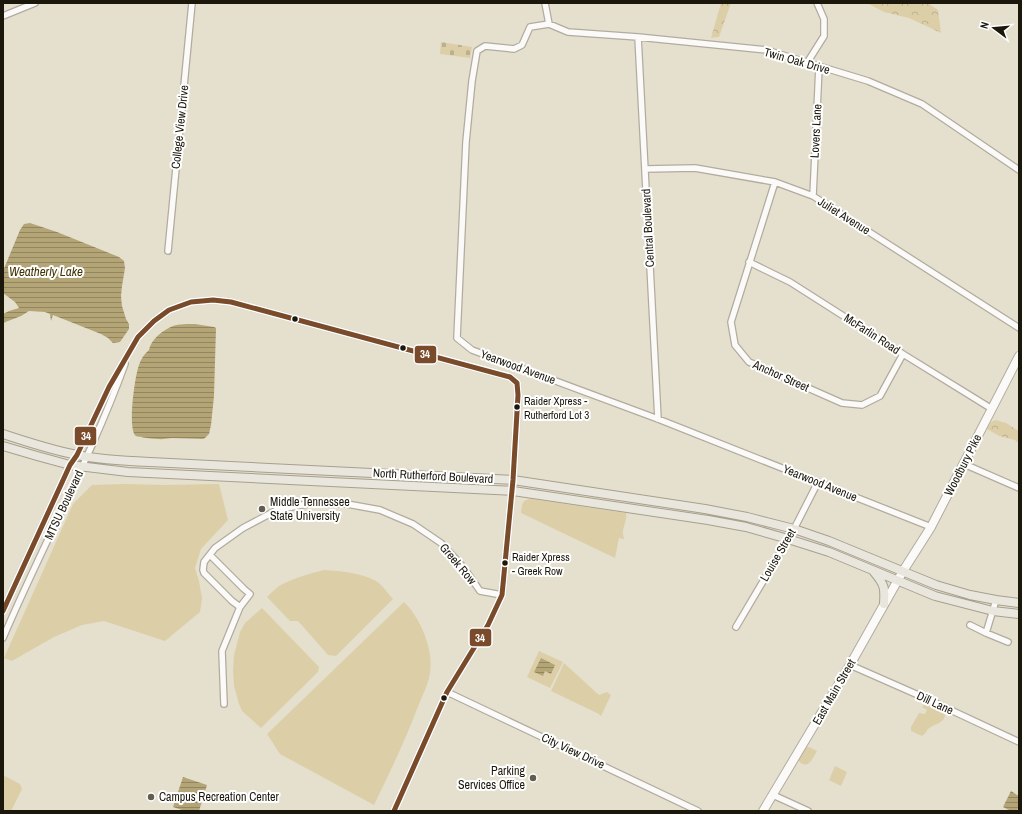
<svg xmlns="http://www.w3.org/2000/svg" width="1022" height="814" viewBox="0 0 1022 814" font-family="'Archivo Narrow',sans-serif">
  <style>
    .green { fill: #dccfa8 }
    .forest { fill: url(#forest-crowns) }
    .cemetery { fill: url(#cemetery-stones) }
    .water { fill: url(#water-rules) }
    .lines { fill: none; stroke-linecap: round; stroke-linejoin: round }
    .street-casing { stroke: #b1ac9f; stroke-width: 8 }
    .secondary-casing { stroke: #b1ac9f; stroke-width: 10 }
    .primary-casing { stroke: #a7a08d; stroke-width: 10 }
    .street { stroke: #fbfaf8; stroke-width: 5.5 }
    .secondary { stroke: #fbfaf8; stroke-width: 8 }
    .primary { stroke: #e9e6dd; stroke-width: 8 }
    .bus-1-casing { stroke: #fff; stroke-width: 8 }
    .bus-1 { stroke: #7a4b2a; stroke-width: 5 }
    .bus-dot { fill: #1b170b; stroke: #fff; stroke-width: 1.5 }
    .poi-dot { fill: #625d4f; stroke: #fff; stroke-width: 1.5 }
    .labels { text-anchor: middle; stroke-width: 4; stroke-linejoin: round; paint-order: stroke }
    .bus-label { font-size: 11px; fill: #1b170b; stroke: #fff; text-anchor: start }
    .street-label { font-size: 12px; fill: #1b170b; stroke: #fff }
    .poi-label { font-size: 12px; fill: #1b170b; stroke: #fff; text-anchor: start }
    .water-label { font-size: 13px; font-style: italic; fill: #413301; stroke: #fff }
    .line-badge { stroke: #fff; stroke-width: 1.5 }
    .badge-label { font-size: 11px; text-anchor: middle; font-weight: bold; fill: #fff }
  </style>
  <defs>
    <pattern id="forest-crowns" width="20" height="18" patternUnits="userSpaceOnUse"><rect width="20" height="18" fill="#dccfa8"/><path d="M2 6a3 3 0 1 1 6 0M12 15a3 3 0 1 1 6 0" fill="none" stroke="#bcb18f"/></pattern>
    <pattern id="cemetery-stones" width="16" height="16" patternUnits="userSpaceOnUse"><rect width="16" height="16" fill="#dccfa8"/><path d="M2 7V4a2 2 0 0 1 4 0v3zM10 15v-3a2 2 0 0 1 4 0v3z" fill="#bcb18f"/></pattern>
    <pattern id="water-rules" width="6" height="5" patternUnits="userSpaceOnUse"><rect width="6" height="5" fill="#b4a577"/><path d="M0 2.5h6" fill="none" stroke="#928560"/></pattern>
  </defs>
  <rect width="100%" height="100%" fill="#e5dfce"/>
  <path class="green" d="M124 484 163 485 219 484 228 520 201 549 195 568 199 581 202 598 200 612 165 641 104 621 82 625 54 637 12 661 4 658 73 504 92 485Z
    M528 499H532L626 513C628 521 620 530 624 538V539L619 538 615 558 521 513C522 506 521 502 528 499Z
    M324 570C342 571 361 573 376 581 382 584 388 594 393 599L336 656 328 655 298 621H290L267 597C271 593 275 589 279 586 293 578 309 574 324 570Z
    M404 602C420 617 434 650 430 672 429 683 423 694 419 704 406 739 390 772 374 805L280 754 267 734Z
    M262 608 319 667 318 672 261 728 242 711 239 704 234 686 233 670 234 655 240 632 245 623Z
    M539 651 563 662 550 688 527 677Z
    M564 663 599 695 607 692 611 695 601 716 599 714 551 691Z
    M927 703 945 712C946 724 935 723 928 729 926 732 925 734 922 736L911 731V727L919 713 925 714 927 710 922 707 925 704Z
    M804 747H809L817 751C812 760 807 771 798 760Z
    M835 766 847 772 841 786 829 780Z
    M3 775 20 784 22 789 11 811H3Z"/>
  <path class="forest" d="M721 3H731L719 37 711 38Z
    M867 3H928L938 10 941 33 909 18 884 12Z
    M996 420 1006 423 1019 431V444L1015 440 999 436 987 429 991 422Z"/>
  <path class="cemetery" d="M441 42 472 47 470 58 440 54Z"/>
  <path class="water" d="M30 223 57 232 119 257 124 261 125 268 122 286 121 296 122 306 126 319 129 324V329L120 342 113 343 108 338 101 334 53 315 51 321 50 314 45 312 29 311 21 316 3 323V314L9 311 19 308 15 302 3 293V271L20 230 24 224Z
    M195 324 214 327 216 328 214 396 211 425 209 434 205 438 203 439C193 439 183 438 172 438 169 438 166 439 163 439 160 440 139 437 136 436 127 430 135 375 139 365 141 359 144 354 149 350 151 339 163 330 173 326 179 324 188 324 195 324Z
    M541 658 555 665 551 674 545 671 543 676 534 672Z
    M183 777 207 785 199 811H185L173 807Z
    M1011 791 1019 796V806L1017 811H1011L1003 807Z"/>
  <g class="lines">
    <g class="street-casing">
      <path id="street" d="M545 3 549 24
        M3 16 35 3
        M549 24 530 27 522 45 514 49 485 46 477 51 472 81 466 142 457 338 472 350 658 419 931 527
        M549 24 568 32 638 37 766 50 868 81 922 104 1019 170
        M638 37 658 419
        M807 63 824 36V19L817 3
        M645 169 695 168 775 182 813 196 1019 328
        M775 182 731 322 735 345 749 362 842 403 862 405 880 396 903 354
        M813 196 819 67
        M168 251 192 3
        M749 262 790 282 903 354 992 409
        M964 464 1019 488
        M210 555 244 589 250 594 240 607 232 601 204 573 203 570 204 562 215 548 243 528 277 510 312 503 347 504 380 510 413 524 441 543 464 568 480 591 502 595
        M3 611 70 465 77 455 109 387 138 337 154 321 169 310 191 302 213 300 231 302 510 377 517 383 518 395 513 480 502 595 488 625 447 692 394 811
        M970 625 986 633 1008 642
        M736 627 794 529 818 482
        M986 633 996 600
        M3 638C42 546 91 458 125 364
        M850 665 925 698 1019 742
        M447 692 698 811
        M224 704 222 651 240 607
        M773 795 808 811"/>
    </g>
    <g class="secondary-casing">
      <path id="secondary" d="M763 811 850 665 903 571 931 527 1019 356"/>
    </g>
    <g class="primary-casing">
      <path id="primary" d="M3 434C27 442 52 450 77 455 101 460 126 461 150 462L513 480 705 509 747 517 794 529 829 541 936 585 970 595 996 600 1019 603
        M3 446 37 456 70 465 128 472 513 491 708 520 746 527 788 539 829 552 935 596 993 611 1019 614
        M874 572C885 585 885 588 884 604"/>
    </g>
    <use href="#street" class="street"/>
    <use href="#secondary" class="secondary"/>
    <use href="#primary" class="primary"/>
    <g class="bus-1-casing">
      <path id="bus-1" d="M3 611 70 465 77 455 109 387 138 337 154 321 169 310 191 302 213 300 231 302 510 377 517 383 518 395 513 480 502 595 488 625 447 692 394 811"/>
    </g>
    <use href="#bus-1" class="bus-1"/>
  </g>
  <g class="bus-dot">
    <circle cx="295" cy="319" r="3.5"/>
    <circle cx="403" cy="348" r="3.5"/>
    <circle cx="517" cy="407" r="3.5"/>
    <circle cx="505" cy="563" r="3.5"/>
    <circle cx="444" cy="698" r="3.5"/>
  </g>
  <g class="poi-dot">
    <circle cx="262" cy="509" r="4"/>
    <circle cx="533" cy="778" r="4"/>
    <circle cx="151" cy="797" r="4"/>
  </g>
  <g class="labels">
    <g class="bus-label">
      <text x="524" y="405">Raider Xpress -<tspan x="524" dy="14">Rutherford Lot 3</tspan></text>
      <text x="512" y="561">Raider Xpress<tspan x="512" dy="14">- Greek Row</tspan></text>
    </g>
    <g class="street-label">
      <text transform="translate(797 61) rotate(16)" y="4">Twin Oak Drive</text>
      <text transform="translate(180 127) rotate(-84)" y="4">College View Drive</text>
      <text transform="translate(816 131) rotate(-87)" y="4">Lovers Lane</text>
      <text transform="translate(844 216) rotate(32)" y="4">Juliet Avenue</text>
      <text transform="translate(648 228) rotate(-93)" y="4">Central Boulevard</text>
      <text transform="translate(872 334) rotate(33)" y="4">McFarlin Road</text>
      <text transform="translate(518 367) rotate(20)" y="4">Yearwood Avenue</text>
      <text transform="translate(781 376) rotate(24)" y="4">Anchor Street</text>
      <text transform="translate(963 465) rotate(-63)" y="4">Woodbury Pike</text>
      <text transform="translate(433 476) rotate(3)" y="4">North Rutherford Boulevard</text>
      <text transform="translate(820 483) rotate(22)" y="4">Yearwood Avenue</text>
      <text transform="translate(64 505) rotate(-65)" y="4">MTSU Boulevard</text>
      <text transform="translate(778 555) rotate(-60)" y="4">Louise Street</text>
      <text transform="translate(458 564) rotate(50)" y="4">Greek Row</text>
      <text transform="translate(834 692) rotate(-60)" y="4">East Main Street</text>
      <text transform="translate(935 703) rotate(25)" y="4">Dill Lane</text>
      <text transform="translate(573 751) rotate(25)" y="4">City View Drive</text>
    </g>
    <g class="poi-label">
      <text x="270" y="506">Middle Tennessee<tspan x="270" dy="14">State University</tspan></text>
      <text x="525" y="775" text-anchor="end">Parking<tspan x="525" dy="14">Services Office</tspan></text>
      <text x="159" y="801">Campus Recreation Center</text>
    </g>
    <g class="water-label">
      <text x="46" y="276">Weatherly Lake</text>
    </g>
  </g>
  <g class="line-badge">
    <rect x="414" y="345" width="23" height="19" rx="4" fill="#7a4b2a"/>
    <rect x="74" y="426" width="23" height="20" rx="4" fill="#7a4b2a"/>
    <rect x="469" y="628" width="23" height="19" rx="4" fill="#7a4b2a"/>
  </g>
  <g class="badge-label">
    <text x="425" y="358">34</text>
    <text x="86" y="440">34</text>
    <text x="480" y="642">34</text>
  </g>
  <rect width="1022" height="814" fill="none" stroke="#1b170b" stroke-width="8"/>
  <g transform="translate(994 28) rotate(286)" stroke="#ffffff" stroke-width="3" paint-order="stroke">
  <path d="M0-3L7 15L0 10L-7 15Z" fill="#1b170b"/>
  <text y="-6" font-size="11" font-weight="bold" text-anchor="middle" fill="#1b170b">N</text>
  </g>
</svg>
